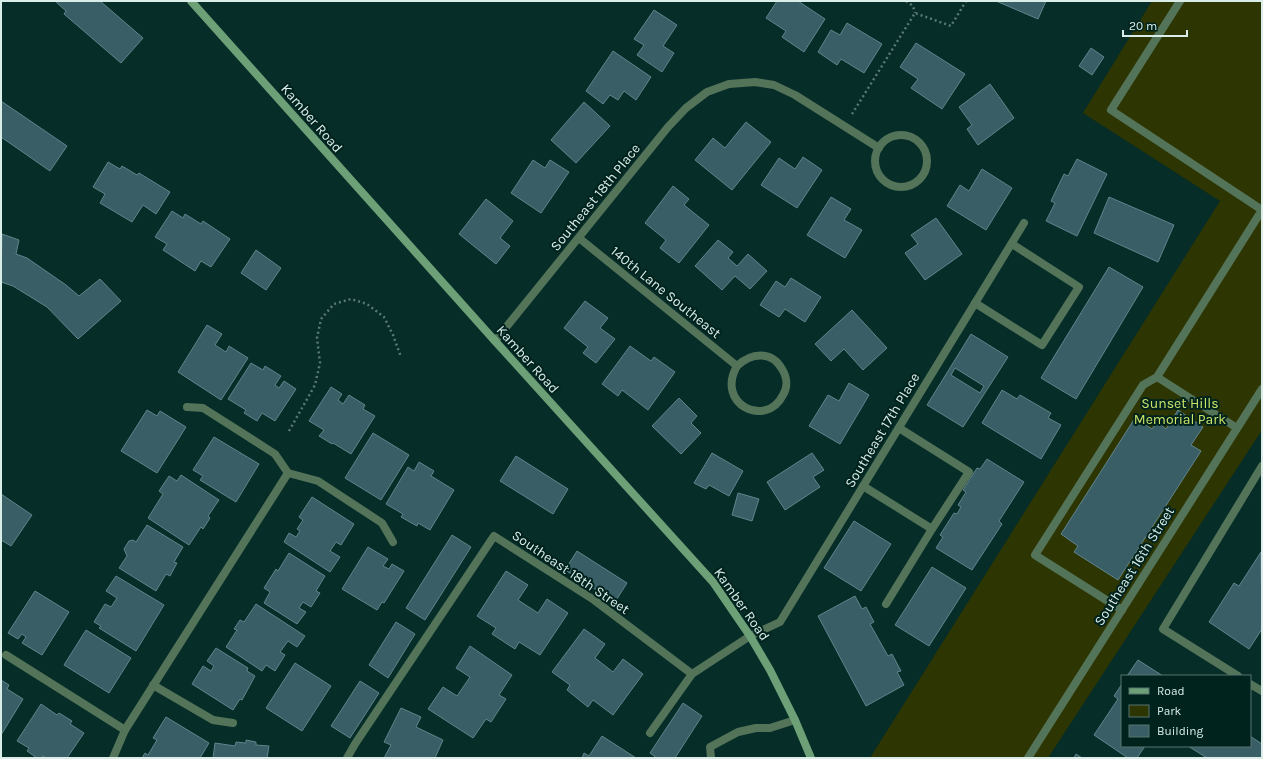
<svg xmlns="http://www.w3.org/2000/svg" width="1263" height="759" viewBox="0 0 1263 759" font-family="Karla,sans-serif">
  <style>
    .green { fill: #2d3502 }
    .building { fill: #3a5e65; stroke: #5f858d; fill-rule: evenodd }
    .lines { fill: none; stroke-linecap: round; stroke-linejoin: round }
    .path { stroke: #5a7974; stroke-width: 2.5; stroke-dasharray: 2 3; stroke-linecap: butt }
    .lane { stroke: #54745a; stroke-width: 8 }
    .street { stroke: #54745a; stroke-width: 8 }
    .secondary { stroke: #6da077; stroke-width: 8 }
    .labels { text-anchor: middle; stroke-width: 4; stroke-linejoin: round; paint-order: stroke }
    .street-label { font-size: 14px; fill: #daede9; stroke: #00231e }
    .park-label { font-size: 14px; fill: #cce368; stroke: #00231e }
  </style>
  <rect width="100%" height="100%" fill="#062d28"/>
  <path class="green" d="M1152 1H1262V430L1048 758H870L1220 201 1083 113Z"/>
  <path class="building" d="M55 1H100L143 38 121 63 64 14 66 11Z
    M777 1H798L825 19 804 52 782 37 786 31 766 18Z
    M996 1H1046L1038 19Z
    M654 10 677 25 663 46 674 53 662 72 637 55 644 45 634 39Z
    M847 23 882 44 864 73 841 59 837 65 818 52 831 30 840 35Z
    M916 43 965 74 942 109 911 88 918 79 900 67Z
    M1091 48 1104 57 1092 75 1079 66Z
    M613 51 651 77 636 100 624 91 618 100 610 95 603 104 586 91Z
    M990 84 1014 118 978 145 967 129 972 125 959 107Z
    M1 101 67 146 50 171 1 137Z
    M584 102 610 126 576 163 551 140Z
    M746 122 771 142 732 190 695 160 713 138 725 148Z
    M803 157 822 170 797 208 761 185 779 158 795 169Z
    M1077 159 1107 174 1077 236 1046 221 1055 203 1051 201 1064 174 1068 176Z
    M533 160 545 168 550 160 569 172 541 213 511 193Z
    M108 162 120 169 122 166 137 175 139 173 170 192 156 214 143 205 132 222 100 203 105 194 93 187Z
    M982 169 1012 188 986 230 947 206 960 185 969 191Z
    M673 186 689 199 684 205 709 225 679 263 660 248 666 240 645 223Z
    M831 197 851 209 844 220 862 230 845 258 807 235Z
    M1109 197 1174 225 1158 262 1094 233Z
    M486 199 513 221 500 238 510 246 496 264 459 234Z
    M172 211 183 218 185 214 201 224 203 221 230 239 211 267 201 261 195 271 163 250 167 244 155 237Z
    M936 218 962 254 925 280 905 253 918 244 911 235Z
    M2 234 19 240 16 254 27 258 66 285 79 296 100 279 121 301 78 339 47 307 13 286 1 282Z
    M718 240 733 252 728 258 737 266 748 254 767 271 750 289 735 276 722 290 695 266Z
    M256 250 281 268 266 290 241 273Z
    M1109 267 1143 287 1076 399 1041 378Z
    M791 278 821 297 805 322 785 309 779 317 760 305 776 281 785 287Z
    M585 301 608 318 600 328 615 339 596 363 583 353 588 347 564 328Z
    M852 310 887 348 863 370 844 349 831 361 815 344Z
    M207 325 222 334 215 345 226 352 229 346 248 358 221 400 178 372Z
    M971 334 1008 357 963 427 927 405ZM955 368 984 386 980 393 951 375Z
    M630 346 651 361 654 357 675 372 648 410 622 390 618 396 602 384Z
    M251 363 263 370 265 366 281 376 275 385 279 388 284 381 296 389 275 421 262 413 257 421 244 413 246 410 228 399Z
    M849 383 869 395 840 444 809 426 828 395 839 401Z
    M331 387 342 394 338 400 343 404 349 395 365 405 363 409 375 416 351 454 333 443 332 444 319 436 324 430 309 421Z
    M1002 390 1017 399 1020 395 1051 413 1048 418 1061 425 1041 459 982 423Z
    M679 398 697 416 691 423 701 433 681 454 652 426Z
    M147 410 157 416 160 411 186 427 157 473 121 451Z
    M1178 410 1203 427 1191 445 1201 451 1118 580 1074 552 1078 546 1061 534 1135 418 1152 429 1157 422 1166 429Z
    M373 433 409 455 381 500 345 478Z
    M214 437 259 464 236 502 200 480 203 476 193 470Z
    M712 453 743 471 729 496 709 485 706 489 694 483Z
    M812 453 824 470 813 477 820 487 785 510 767 482Z
    M516 456 568 489 553 514 500 481Z
    M987 459 1024 482 999 521 1002 524 972 570 936 548 943 537 940 535 954 513 957 514 961 507 958 505 966 492 963 490 977 468 980 469Z
    M419 462 434 471 431 476 454 490 430 530 418 523 417 526 401 517 403 514 386 504 408 467 414 471Z
    M181 475 219 500 208 516 210 518 203 529 201 527 189 545 148 518 163 494 159 491 169 476 177 481Z
    M738 493 759 499 752 521 732 515Z
    M1 494 32 515 11 546 1 540Z
    M312 497 354 524 341 545 336 542 330 551 340 557 330 572 284 542 289 533 296 537 300 531 297 529 303 520 299 517Z
    M854 521 891 544 861 591 824 568Z
    M147 525 183 547 174 562 177 563 170 576 166 574 156 591 119 568 127 556 124 549 129 541 133 540 136 542Z
    M452 535 471 547 425 620 406 608Z
    M368 547 388 559 383 566 389 569 392 564 404 571 384 603 382 602 377 610 342 589Z
    M577 551 627 583 615 602 565 570Z
    M1261 552 1262 629 1249 649 1209 622 1234 583 1239 586Z
    M289 553 325 576 316 591 320 593 311 607 303 602 299 608 306 612 297 624 264 603 270 592 264 588 276 569 278 571Z
    M932 567 966 588 929 646 895 625Z
    M506 571 528 585 518 600 538 613 547 599 568 613 540 655 519 642 515 649 492 634 496 628 477 616Z
    M116 576 164 605 136 651 99 628 101 626 94 622 105 604 111 607 117 598 106 591Z
    M35 591 69 612 42 655 22 643 26 637 22 634 18 639 8 633Z
    M855 596 862 609 866 607 874 622 870 624 888 656 892 654 901 671 897 672 904 685 866 706 818 616Z
    M256 604 305 636 297 647 288 641 280 652 285 655 275 671 266 665 262 671 226 647 237 630 234 629 240 620 244 622Z
    M396 622 415 634 388 678 369 665Z
    M584 629 605 644 595 658 613 672 623 659 643 674 613 715 593 700 588 707 567 690 570 685 552 672Z
    M86 630 131 658 109 693 64 665Z
    M470 646 512 675 499 695 506 699 491 722 486 719 473 738 428 709 443 687 457 696 470 677 456 668Z
    M216 648 248 668 247 671 255 676 242 700 240 699 233 710 192 684 203 666 211 671 214 666 207 661Z
    M1138 660 1163 676H1127Z
    M295 663 331 686 302 731 266 708Z
    M1 680 9 685 7 689 23 699 1 735Z
    M360 681 379 693 350 738 331 726Z
    M1122 684V746H1145L1137 758H1128L1094 735 1118 699 1114 696Z
    M683 703 702 716 675 758H657L650 753Z
    M41 704 57 715 59 713 72 721 70 724 84 733 67 758H46L43 756 41 758H37L27 751 29 748 17 741Z
    M401 708 421 717 416 727 443 740 435 758H384L391 745 384 742Z
    M166 717 209 743 200 758H142L145 753 148 755 157 740 153 738Z
    M602 736 636 758H582L584 753 589 756Z
    M1250 736 1262 744V758H1207L1188 746H1250Z
    M246 740 256 742V745L269 746 267 758H213L215 743 235 746 236 742 246 743Z
    M1076 754 1082 758H1074Z"/>
  <g class="lines">
    <path class="path" d="M906 1 913 6 915 13
      M852 114 915 13 951 26 966 1
      M289 431 315 385 320 363 317 338 321 319 334 304 351 299 367 304 384 317 393 335 401 357"/>
    <path class="lane" d="M1180 1 1111 110 1262 210
      M975 303 1042 345 1079 287 1012 244
      M187 407 203 408 275 454 288 473 318 481 382 523 393 542
      M1237 428 1157 377 1262 210
      M863 486 932 529 969 472 899 428
      M886 604 932 529
      M1122 610 1035 555 1143 385 1157 377
      M6 655 125 730
      M1238 676 1163 629 1262 466
      M1250 684 1262 691
      M153 685 213 720 233 723
      M711 758 710 747 738 732 756 728H770L795 720"/>
    <path class="street" d="M875 161a26 26 0 1 1 52 0a26 26 0 1 1-52 0Z
      M579 238 737 366C715 404 766 429 783 395 788 387 787 377 782 369 771 350 751 353 737 366
      M495 341 668 127 686 108 707 92 729 84 755 82 774 85 795 95 879 148
      M692 674 750 636 780 622 1024 223
      M113 758 125 730 288 473
      M347 758 355 744 494 536 594 600 692 674 650 733
      M1028 758 1262 389"/>
    <path class="secondary" d="M191 1 495 341 713 582 750 636 770 670 795 720 811 758"/>
  </g>
  <g class="labels">
    <g class="street-label">
      <text transform="translate(312 118) rotate(49)" y="5">Kamber Road</text>
      <text transform="translate(595 197) rotate(-51)" y="5">Southeast 18th Place</text>
      <text transform="translate(666 292) rotate(39)" y="5">140th Lane Southeast</text>
      <text transform="translate(528 359) rotate(48)" y="5">Kamber Road</text>
      <text transform="translate(882 430) rotate(-59)" y="5">Southeast 17th Place</text>
      <text transform="translate(1134 566) rotate(-58)" y="5">Southeast 16th Street</text>
      <text transform="translate(571 572) rotate(34)" y="5">Southeast 18th Street</text>
      <text transform="translate(742 604) rotate(55)" y="5">Kamber Road</text>
    </g>
    <g class="park-label">
      <text x="1180" y="408">Sunset Hills<tspan x="1180" dy="16">Memorial Park</tspan></text>
    </g>
  </g>
  <rect width="1263" height="759" fill="none" stroke="#daede9" stroke-width="4"/>
  <rect x="1121" y="675" width="130" height="72" fill="#00231e" stroke="#57746f"/>
  <rect x="1129" y="688" width="20" height="6" fill="#6da077" stroke="#57746f"/>
  <text x="1157" y="695" font-size="12" fill="#daede9">Road</text>
  <rect x="1129" y="705" width="20" height="12" fill="#2d3502" stroke="#57746f"/>
  <text x="1157" y="715" font-size="12" fill="#daede9">Park</text>
  <rect x="1129" y="725" width="20" height="12" fill="#3a5e65" stroke="#57746f"/>
  <text x="1157" y="735" font-size="12" fill="#daede9">Building</text>
  <path d="M1123 30v6h64v-6" fill="none" stroke="#daede9" stroke-width="2"/>
  <text x="1129" y="30" font-size="12" fill="#daede9" stroke="#00231e" stroke-width="3" paint-order="stroke">20 m</text>
</svg>
